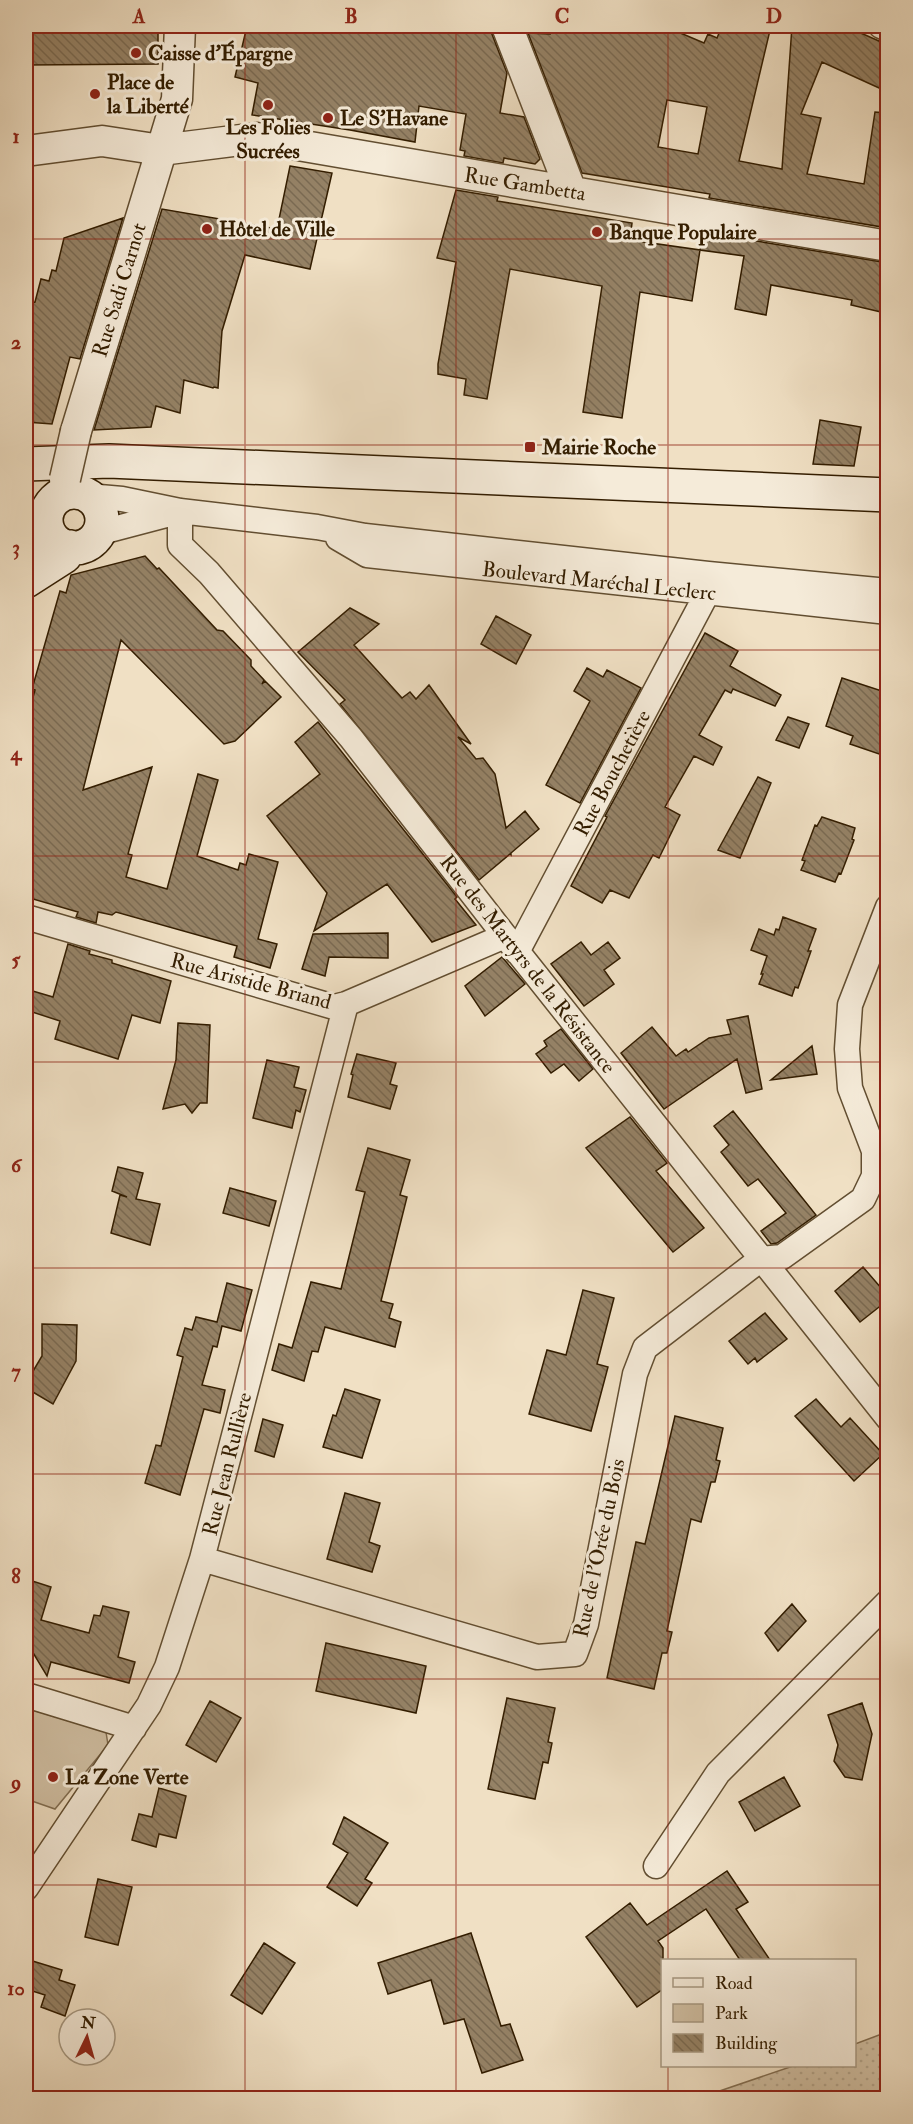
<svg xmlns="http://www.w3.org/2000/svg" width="913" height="2124" viewBox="0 0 913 2124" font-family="'IM FELL Double Pica',serif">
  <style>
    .grass { fill: url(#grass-dots); stroke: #826e52; stroke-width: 1.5 }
    .park { fill: #d0bfa3; stroke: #826e52; stroke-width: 1.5 }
    .building { fill: url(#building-back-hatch); stroke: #331d00; stroke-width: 1.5; fill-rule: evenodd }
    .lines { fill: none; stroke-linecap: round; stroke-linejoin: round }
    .minor-casing { stroke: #624e31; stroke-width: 27 }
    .tertiary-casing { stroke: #624e31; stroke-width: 33 }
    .secondary-casing { stroke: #331d00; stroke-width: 36 }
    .minor { stroke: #f5ebd9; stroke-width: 24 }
    .tertiary { stroke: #f5ebd9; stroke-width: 30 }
    .secondary { stroke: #f5ebd9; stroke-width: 33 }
    .tertiary-bridge-casing { stroke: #624e31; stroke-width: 33; stroke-linecap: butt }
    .tertiary-bridge { stroke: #f5ebd9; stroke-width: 30 }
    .grid { fill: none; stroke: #8f2418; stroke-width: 1.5; stroke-opacity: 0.55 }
    .poi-dot { fill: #8f2418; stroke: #f5ebd9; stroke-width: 2 }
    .labels { text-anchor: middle; stroke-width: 6; stroke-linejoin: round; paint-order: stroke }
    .poi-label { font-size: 21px; font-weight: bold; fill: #331d00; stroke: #f5ebd9; text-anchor: start }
    .street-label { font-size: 21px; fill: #331d00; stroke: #f5ebd9 }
    .neatline { fill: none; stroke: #8f2418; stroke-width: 2 }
    .grid-label { font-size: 20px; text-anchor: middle; font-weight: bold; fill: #8f2418 }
  </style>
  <defs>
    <pattern id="grass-dots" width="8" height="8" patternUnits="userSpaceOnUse" patternTransform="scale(1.5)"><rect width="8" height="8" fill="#d0bfa3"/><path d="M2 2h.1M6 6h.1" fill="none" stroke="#b3a48b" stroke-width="1.8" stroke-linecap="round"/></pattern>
    <pattern id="building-back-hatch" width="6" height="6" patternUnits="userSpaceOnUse" patternTransform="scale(1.5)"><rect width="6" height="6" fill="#958266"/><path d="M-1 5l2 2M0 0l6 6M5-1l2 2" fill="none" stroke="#7a6a52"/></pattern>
  </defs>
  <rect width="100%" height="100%" fill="#f0e0c4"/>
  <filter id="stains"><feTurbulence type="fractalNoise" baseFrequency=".00333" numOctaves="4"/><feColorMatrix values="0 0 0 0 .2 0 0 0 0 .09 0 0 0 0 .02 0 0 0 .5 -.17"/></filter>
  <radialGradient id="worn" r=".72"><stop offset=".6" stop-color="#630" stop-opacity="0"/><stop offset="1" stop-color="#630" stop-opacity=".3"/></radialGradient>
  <path class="grass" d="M887 2032V2098H699L793 2066H854L855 2044Z"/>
  <path class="park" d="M26 1708 106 1732 108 1745 55 1809 26 1799Z"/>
  <path class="building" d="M116 26H158V64L26 65V29L117 33Z
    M247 26H470L490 29 507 73 500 113 524 117 540 159 535 164 504 158 503 163 464 156 465 151 460 150 466 114 419 106 415 142 350 130 252 115 258 83 235 77Z
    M548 26H629L654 30 656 26H664L704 43 708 34 717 38 722 26H771L739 161 782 169 792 26H845L888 45V92L822 62 801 114 821 118 807 174 864 184 875 112 888 113V228L709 198 710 194 582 173 528 33 550 34ZM667 100 707 107 698 154 658 147Z
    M290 166 332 173 310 269 245 255 222 331 218 388 214 387 213 388 184 380 180 413 156 406 151 427 94 430 162 209 277 229Z
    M456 190 498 197 497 201 632 223 630 240 700 250 692 301 640 292 622 418 583 412 602 286 510 269 487 399 464 395 466 379 438 374V364L456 262 437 258Z
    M123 218 80 359 70 357 52 424 26 422V304L35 302 41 279 49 281 52 270 56 271 64 238Z
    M703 232 888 263V310L881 309V312L851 305 852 300 771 285 766 315 735 309 744 256 700 250Z
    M820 420 861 427 854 466 813 464Z
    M145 556 157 569 159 568 217 630 223 631 251 660V666L264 680 262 684 265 681 281 697 235 741 224 744 121 640 83 790 152 767 128 854 132 855 126 877 167 889 198 774 218 780 197 856 238 870 240 863 246 865 249 854 278 862 258 939 277 944 270 968 234 957 237 946 116 912 112 915 98 912 96 923 76 917 78 912 26 897V723L35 690 32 689 60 591 66 593 71 575Z
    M350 608 379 624 354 645 402 698 410 692 416 699 429 685 471 744 458 737 476 759 483 758 495 774 506 828 525 811 539 829 511 853V855L510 854 479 880 340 704 345 700 298 652Z
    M496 616 531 635 516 664 481 644Z
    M705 633 738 651 730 666 781 695 775 706 733 689 731 693 725 690 699 735 722 747 713 765 694 756 665 807 680 815 659 858 653 855 629 898 610 890 602 903 571 886 607 817 605 816Z
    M587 668 603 677 607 670 641 688 580 803 546 785 590 701 574 691Z
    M842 678 888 693V757L850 744 853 736 826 726Z
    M788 717 809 724 799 748 776 740Z
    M318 722 457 897 455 899 476 925 432 942 387 884 314 931 327 893 267 816 320 774 295 742Z
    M758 777 771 783 740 858 718 850Z
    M822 817 855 828 852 839 854 840 841 874 839 873 835 882 801 870 805 861 802 860 815 825 817 826Z
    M783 917 816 929 808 951H811L798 988 795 987 792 996 759 984 763 974H761L767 956 751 950 759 929 774 935 776 929 779 930Z
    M388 933V958L329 957 325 976 302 969 313 934Z
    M581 942 591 955 608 942 620 958 604 970 614 984 584 1006 551 964Z
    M68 944 90 951 89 954 112 960V963L171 981 160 1023 132 1015 118 1059 55 1039 60 1021 26 1010V989L53 997Z
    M502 957 525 984 485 1016 465 986Z
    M748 1016 762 1089 746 1093 737 1059 664 1109 621 1053 652 1027 676 1056 686 1049 688 1052 709 1038 731 1034 727 1020Z
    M178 1023 210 1025 207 1103H200L192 1113 185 1104 163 1109 176 1060Z
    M561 1029 593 1069 579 1081 564 1064 551 1073 536 1054 547 1046 544 1041Z
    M812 1046 817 1074 771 1080Z
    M357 1054 396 1063 390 1084 397 1086 390 1109 348 1097 353 1075 351 1074Z
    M267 1060 299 1067 294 1087 306 1090 300 1112 296 1110 292 1128 253 1118Z
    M733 1111 816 1215 777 1243 771 1244 761 1231 786 1213 758 1179 748 1186 721 1152 729 1145 714 1126Z
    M630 1117 667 1163 656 1171 704 1228 673 1252 586 1148Z
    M368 1148 410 1160 400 1195 407 1197 381 1301 393 1304 389 1318 401 1322 395 1347 325 1327 318 1352 312 1351 304 1381 272 1370 279 1344 292 1348 311 1282 341 1289 365 1192 356 1190Z
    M118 1167 143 1173 136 1199 160 1204 150 1245 111 1233 120 1195 127 1197 112 1191Z
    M230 1188 276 1201 269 1226 223 1213Z
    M863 1267 888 1296V1300L860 1322 835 1291Z
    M227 1283 252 1290 241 1331 222 1326 217 1347 213 1346 202 1385 225 1390 220 1413 204 1409 180 1495 145 1483 156 1445 161 1446 183 1357 177 1355 185 1328 192 1330 196 1317 217 1322Z
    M583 1290 614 1298 597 1364 608 1367 591 1431 529 1414 547 1350 566 1355Z
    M765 1313 787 1339 757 1362 755 1358 748 1364 729 1341Z
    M42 1324 77 1325 76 1361 53 1404 26 1388V1383L42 1356Z
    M345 1389 380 1400 362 1458 323 1447 333 1415 336 1416Z
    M816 1399 841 1427 850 1418 883 1454 854 1481 795 1416Z
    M675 1416 723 1428 716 1460 720 1461 715 1482H711L701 1522 691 1519 667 1631 672 1632 667 1653H662L654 1689 607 1678 636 1542 645 1544Z
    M263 1419 283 1425 274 1457 255 1451Z
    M345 1493 380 1503 369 1542 380 1546 372 1572 327 1559Z
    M26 1579 51 1587 41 1620 89 1633 94 1615 100 1616 103 1606 129 1612 118 1657 135 1662 129 1683 51 1662 47 1676 32 1651 31 1654H26Z
    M792 1604 806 1621 778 1651 765 1633Z
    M326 1643 426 1666 416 1713 316 1691Z
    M507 1698 555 1708 548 1742 552 1743 548 1763 543 1762 535 1799 488 1789Z
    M210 1701 241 1718 216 1762 186 1745Z
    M862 1703 872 1734 862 1780 845 1777 834 1761 838 1745 828 1715Z
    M784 1777 800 1806 755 1831 739 1802Z
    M159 1788 186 1796 176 1838 159 1834 156 1847 132 1840 139 1814 152 1817Z
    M344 1817 388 1843 365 1879 372 1883 357 1906 327 1887 348 1853 333 1844Z
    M727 1871 748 1902 736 1909 770 1960H740L706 1909 658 1941 663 1948V1989L637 2007 586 1937 630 1903 647 1925Z
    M98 1879 132 1887 118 1945 85 1937Z
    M471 1933 501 2026 510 2024 523 2060 482 2073 464 2019 444 2024 431 1980 388 1994 378 1963Z
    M264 1943 295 1963 262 2014 231 1995Z
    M26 1959 62 1970 59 1980 75 1985 65 2016 41 2007 45 1995 26 1989Z"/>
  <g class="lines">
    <g class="minor-casing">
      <path id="minor" d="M881 26 888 29
        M88 496 122 499 180 511 317 527 365 536 708 574 888 591
        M180 511V545L209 573 351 738 505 936 888 1418
        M98 533 174 513
        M338 538 367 555 888 612
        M26 917 334 1007 346 1004 505 936
        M517 952 703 601 706 593 708 578
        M202 1559 537 1657 575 1654 586 1624 635 1374 645 1348 761 1259 782 1257 863 1199 874 1176V1151L850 1088 847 1049 850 1005 888 907
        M26 1695 134 1728
        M656 1866 718 1773 888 1602
        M26 1888 149 1705 167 1667 202 1559 346 1004"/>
    </g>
    <g class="tertiary-casing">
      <path id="tertiary" d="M507 26 571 191
        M26 151 102 141 161 150 257 138 888 246
        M76 431 177 99 180 26"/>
    </g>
    <g class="secondary-casing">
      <path id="secondary" d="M26 464 109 461 888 495
        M46 520a28 28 0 1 1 56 0a28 28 0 1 1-56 0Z
        M26 552 36 535 48 530
        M26 581 65 556 70 547"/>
    </g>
    <use href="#minor" class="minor"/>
    <use href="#tertiary" class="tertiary"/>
    <use href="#secondary" class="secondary"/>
    <g class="tertiary-bridge-casing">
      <path id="tertiary-bridge" d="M65 479 76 431"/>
    </g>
    <use href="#tertiary-bridge" class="tertiary-bridge"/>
  </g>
  <path class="grid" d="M245 26V2098M456 26V2098M668 26V1960M26 239H888M26 445H888M26 650H888M26 856H888M26 1062H888M26 1268H888M26 1474H888M26 1679H888M26 1885H888M668 2066V2098"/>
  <g class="poi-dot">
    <circle cx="136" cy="53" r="6"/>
    <circle cx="95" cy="94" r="6"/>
    <circle cx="268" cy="105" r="6"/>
    <circle cx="328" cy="118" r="6"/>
    <circle cx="207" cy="229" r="6"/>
    <circle cx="597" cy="232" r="6"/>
    <rect x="524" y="441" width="12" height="12" rx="3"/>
    <circle cx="53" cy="1777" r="6"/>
  </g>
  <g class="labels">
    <g class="poi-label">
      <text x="148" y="60">Caisse d'Épargne</text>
      <text x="107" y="89">Place de<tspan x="107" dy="24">la Liberté</tspan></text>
      <text x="340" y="125">Le S'Havane</text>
      <text x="268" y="134" text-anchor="middle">Les Folies<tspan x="268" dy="24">Sucrées</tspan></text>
      <text x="219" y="236">Hôtel de Ville</text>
      <text x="609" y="239">Banque Populaire</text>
      <text x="542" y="454">Mairie Roche</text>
      <text x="65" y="1784">La Zone Verte</text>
    </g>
    <g class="street-label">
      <text transform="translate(525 184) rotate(9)" y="7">Rue Gambetta</text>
      <text transform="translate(119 290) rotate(-73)" y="7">Rue Sadi Carnot</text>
      <text transform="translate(599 581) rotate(6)" y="7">Boulevard Maréchal Leclerc</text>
      <text transform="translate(612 773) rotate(-62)" y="7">Rue Bouchetière</text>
      <text transform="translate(528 964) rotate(52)" y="7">Rue des Martyrs de la Résistance</text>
      <text transform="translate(251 981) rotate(15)" y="7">Rue Aristide Briand</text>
      <text transform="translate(227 1464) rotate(-76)" y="7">Rue Jean Rullière</text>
      <text transform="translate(599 1548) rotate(-78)" y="7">Rue de l'Orée du Bois</text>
    </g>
  </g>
  <rect width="913" height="2124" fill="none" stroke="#f0e0c4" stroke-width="66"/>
  <rect x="661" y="1959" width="195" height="108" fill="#f5ebd9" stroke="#a79982" stroke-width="1.5"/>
  <rect x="673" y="1978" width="30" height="9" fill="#f5ebd9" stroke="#a79982" stroke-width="1.5"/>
  <text x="715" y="1989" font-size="18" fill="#331d00">Road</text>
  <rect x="673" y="2004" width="30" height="18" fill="#d0bfa3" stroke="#a79982" stroke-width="1.5"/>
  <text x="715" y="2019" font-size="18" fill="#331d00">Park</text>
  <rect x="673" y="2034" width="30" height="18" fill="url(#building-back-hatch)" stroke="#a79982" stroke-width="1.5"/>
  <text x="715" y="2049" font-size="18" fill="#331d00">Building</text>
  <g transform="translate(87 2037) rotate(5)"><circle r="28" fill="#f5ebd9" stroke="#a79982" stroke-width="1.5"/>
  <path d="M0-4.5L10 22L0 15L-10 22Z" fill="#8f2418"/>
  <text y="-9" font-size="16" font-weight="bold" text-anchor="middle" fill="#331d00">N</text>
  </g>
  <rect x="33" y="33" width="847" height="2058" class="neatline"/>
  <g class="grid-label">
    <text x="139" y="23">A</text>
    <text x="351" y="23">B</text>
    <text x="562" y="23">C</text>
    <text x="774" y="23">D</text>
    <text x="16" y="143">1</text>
    <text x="16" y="349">2</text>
    <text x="16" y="554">3</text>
    <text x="16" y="760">4</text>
    <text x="16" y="966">5</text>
    <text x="16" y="1172">6</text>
    <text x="16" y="1378">7</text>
    <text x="16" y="1583">8</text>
    <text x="16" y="1789">9</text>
    <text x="16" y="1995">10</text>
  </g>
  <rect width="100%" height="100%" filter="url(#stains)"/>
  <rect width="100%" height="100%" fill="url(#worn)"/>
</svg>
